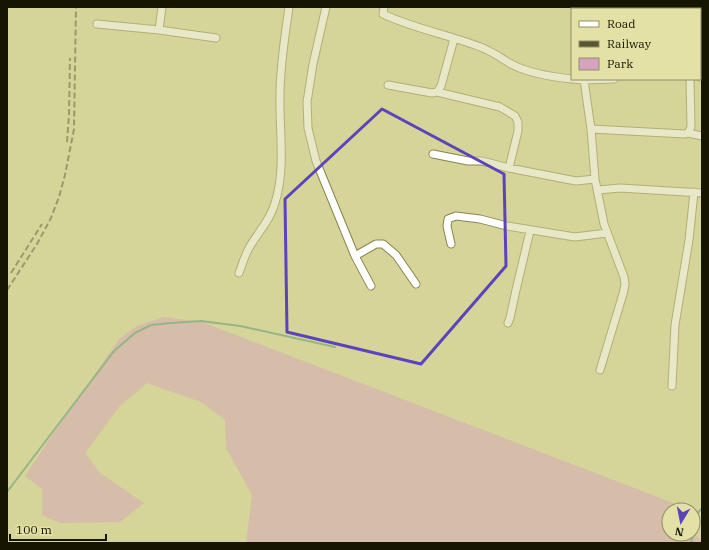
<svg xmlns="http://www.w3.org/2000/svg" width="709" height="550" viewBox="0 0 709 550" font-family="'IBM Plex Serif',serif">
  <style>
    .green { fill: #d5a3bd }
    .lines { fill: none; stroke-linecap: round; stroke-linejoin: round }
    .stream { stroke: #4a9070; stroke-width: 2 }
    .street-casing { stroke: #87854d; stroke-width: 9 }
    .street { stroke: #fff; stroke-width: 7 }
    .rail { stroke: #565534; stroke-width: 2; stroke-dasharray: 6 3; stroke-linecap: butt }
    .marked { fill: none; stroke: #5b43bc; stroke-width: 3; stroke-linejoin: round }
  </style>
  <rect width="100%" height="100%" fill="#d6d499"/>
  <path class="green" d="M163 317 202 322 689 509 669 510V534H693V532L702 541V543H246L252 495 226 448 225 420 201 402 147 383 119 407 85 453 100 473 144 503 120 522 60 523 42 515V489L25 476 55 431 120 338 137 326Z"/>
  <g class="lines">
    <path class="stream" d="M7 492 114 351 135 333 151 325 171 323 201 321 240 326 335 347
      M693 532 696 515 702 508
      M691 543 693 534"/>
    <g class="street-casing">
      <path id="street" d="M326 7 313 64 307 102 308 128 316 161 355 256 371 286
        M384 7 383 14C410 27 444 34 472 44 478 46 484 48 489 51 498 55 505 61 513 65 531 74 552 77 572 79
        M692 7 702 8
        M97 24 159 30 216 38
        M159 30 162 7
        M700 77H702
        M573 79 584 80 614 79
        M584 80 591 129 595 179 604 224 624 277 625 285 623 294 600 370
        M388 85 432 93 437 92 441 86 454 39
        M437 92 500 107 515 116 518 122V131L509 168
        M591 129 685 134 688 133 691 127 690 79
        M688 133 702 136
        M433 154 468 161H482L509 168 576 181 595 179
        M598 190 620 188 702 193
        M451 244 447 226 448 219 456 216 480 219 507 226 575 237 607 233
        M355 256 376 244H383L396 255 416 284
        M239 273C242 265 245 255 249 248 258 232 270 221 275 203 286 168 279 131 280 95 280 65 285 36 289 7
        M508 323 510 318 516 290 530 231
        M672 386 675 325 689 240 694 192"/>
    </g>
    <use href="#street" class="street"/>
    <path class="rail" d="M67 142 69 115 70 58
      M11 273 42 224
      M7 290 37 244 51 218 59 197 65 175 74 129 76 7"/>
  </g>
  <path d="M0 0H709V550H0ZM382 109 504 174 506 266 421 364 287 332 285 199Z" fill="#d6d499" fill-opacity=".55" fill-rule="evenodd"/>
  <path class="marked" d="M382 109 504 174 506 266 421 364 287 332 285 199Z"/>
  <rect width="709" height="550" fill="none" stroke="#161501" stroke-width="16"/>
  <rect x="571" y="8" width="130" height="72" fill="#e3e1a6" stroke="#918f64"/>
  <rect x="579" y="21" width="20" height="6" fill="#ffffff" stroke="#918f64"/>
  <text x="607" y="28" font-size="12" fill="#161501">Road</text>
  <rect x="579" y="41" width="20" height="6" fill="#565534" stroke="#918f64"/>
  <text x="607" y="48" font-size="12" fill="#161501">Railway</text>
  <rect x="579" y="58" width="20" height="12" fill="#d5a3bd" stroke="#918f64"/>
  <text x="607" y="68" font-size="12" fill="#161501">Park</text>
  <g transform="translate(681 522) rotate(190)"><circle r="19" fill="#e3e1a6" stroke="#918f64"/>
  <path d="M0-3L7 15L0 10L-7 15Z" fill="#5b43bc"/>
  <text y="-6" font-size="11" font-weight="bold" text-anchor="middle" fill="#161501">N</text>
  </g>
  <path d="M10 534v6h96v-6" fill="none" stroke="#161501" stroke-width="2"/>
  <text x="16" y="534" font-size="12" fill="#161501" stroke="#e3e1a6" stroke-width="3" paint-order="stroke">100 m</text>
</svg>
